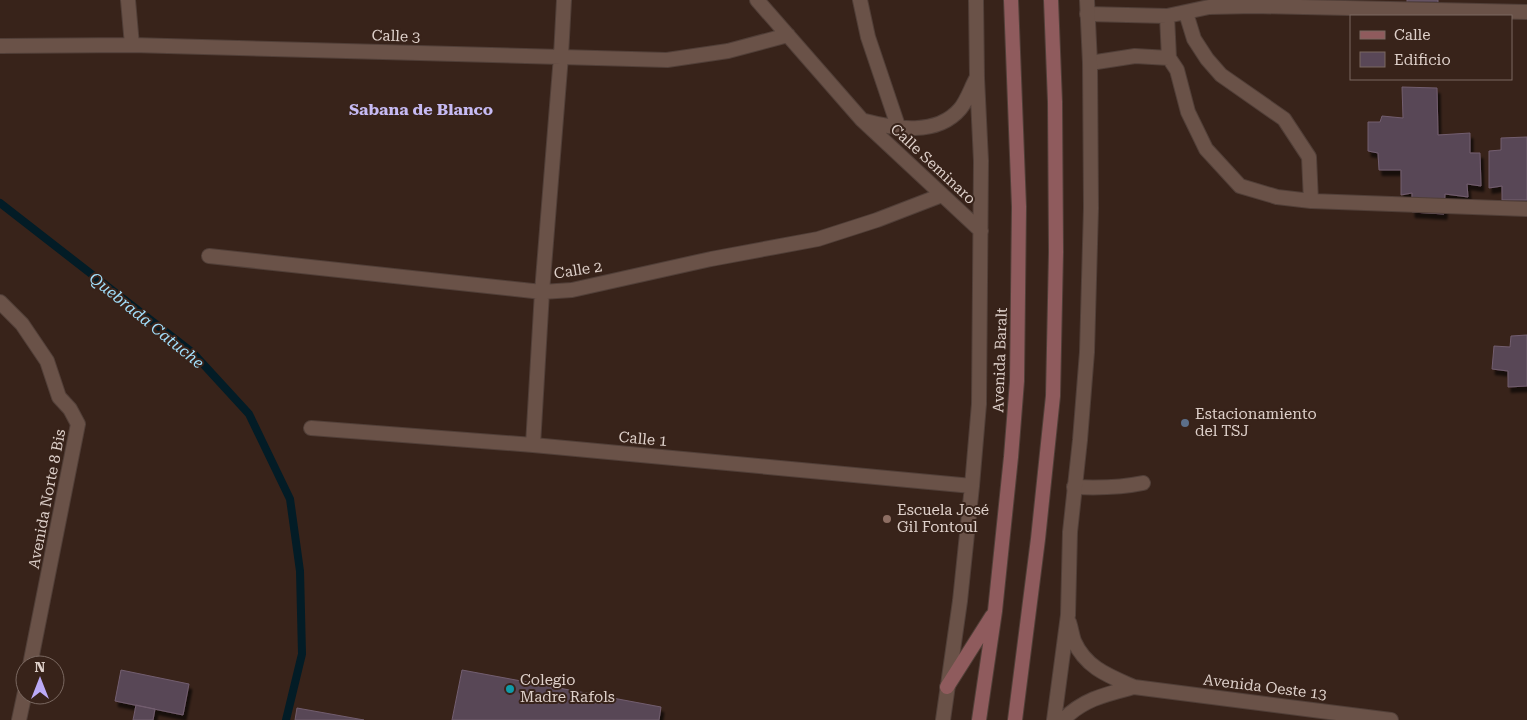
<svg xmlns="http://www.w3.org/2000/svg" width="1527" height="720" viewBox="0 0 1527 720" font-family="'Roboto Serif',serif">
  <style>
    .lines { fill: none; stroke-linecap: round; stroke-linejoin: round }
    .stream { stroke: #031c26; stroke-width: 8 }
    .building { fill: #594757; stroke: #725e6f; filter: url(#shadow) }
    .service-casing { stroke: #513f38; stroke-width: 16 }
    .minor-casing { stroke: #513f38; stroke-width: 16 }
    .secondary-casing { stroke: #513f38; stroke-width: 16 }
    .service { stroke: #6a5248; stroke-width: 14 }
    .minor { stroke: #6a5248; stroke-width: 14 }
    .secondary { stroke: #8f5b5d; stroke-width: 14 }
    .service-dot { fill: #5c6f8a; stroke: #38231a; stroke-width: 2 }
    .education-dot { fill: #8d6e63; stroke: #38231a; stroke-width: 2 }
    .culture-dot { fill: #0f9aa8; stroke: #38231a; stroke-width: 2 }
    .labels { text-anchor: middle; stroke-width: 4; stroke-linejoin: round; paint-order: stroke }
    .street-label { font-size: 15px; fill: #ded0ca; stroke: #38231a }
    .poi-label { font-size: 15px; fill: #ded0ca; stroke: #38231a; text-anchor: start }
    .neighbourhood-label { font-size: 16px; font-weight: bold; fill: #c7bbf4; stroke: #38231a }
    .water-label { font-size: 16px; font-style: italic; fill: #a1defb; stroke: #38231a }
  </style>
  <defs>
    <filter id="shadow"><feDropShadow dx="3" dy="5.5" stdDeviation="1" flood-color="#0009"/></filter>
  </defs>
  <rect width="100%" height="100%" fill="#38231a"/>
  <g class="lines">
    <path class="stream" d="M0 203 193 353 249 414 290 499 300 571 302 654 286 720"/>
  </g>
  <path class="building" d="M1407 0H1438V10H1407Z
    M1402 87 1437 88 1438 135 1470 133V153H1480L1481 186 1467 184 1468 197 1445 194 1444 214 1412 212V193L1401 195V170H1379L1378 153 1368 151V122H1380L1382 116 1403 118Z
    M1527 137V200H1502V186L1489 188V151L1501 150V138Z
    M1527 335V386L1508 387V371L1492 369 1494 346 1510 347 1511 336Z
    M121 670 189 684 183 715 115 701Z
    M462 670 661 707 659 720H452Z
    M136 705 155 709 153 720H133Z
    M297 708 364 720H295Z"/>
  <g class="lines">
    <g class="service-casing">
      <path id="service" d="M1186 13 1194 39 1207 59 1221 75 1284 119 1309 157 1311 201 1527 209
        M1087 14 1167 16 1209 7 1255 6 1527 12
        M1167 16 1169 58 1177 70 1188 112 1206 149 1240 186 1277 197 1311 201
        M1090 63 1135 56 1169 58
        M1074 487C1098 488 1120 488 1143 483"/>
    </g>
    <g class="minor-casing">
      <path id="minor" d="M128 0 132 45
        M757 0 862 120 981 231
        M860 0 868 37 899 129
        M0 46 132 45 667 60 728 51 788 35
        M865 121C895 129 937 136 960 109 967 101 971 88 976 79
        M209 256 542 292 572 290 711 259 818 239 877 220 942 195
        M0 302 22 324 47 361 59 397 70 409 78 424 30 665
        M311 428 533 445 972 486
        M533 445 542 292 561 56 564 0
        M1069 622C1071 628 1072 635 1074 641 1086 668 1109 676 1134 687L1391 720
        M19 720 25 692
        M943 720 960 601 972 486 979 404 981 161 977 78 976 0
        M1054 720 1068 615 1070 532 1080 440 1087 352 1091 208 1090 63 1087 0
        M1063 720C1083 699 1107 694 1134 687"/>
    </g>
    <g class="secondary-casing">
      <path id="secondary" d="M947 687 992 616
        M979 720 995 611 1011 457 1017 381 1019 207 1011 0
        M1015 720 1038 539 1053 396 1056 252 1055 102 1051 0"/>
    </g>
    <use href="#service" class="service"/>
    <use href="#minor" class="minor"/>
    <use href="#secondary" class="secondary"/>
  </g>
  <circle class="service-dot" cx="1185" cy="423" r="5"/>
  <circle class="education-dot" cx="887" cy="519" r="5"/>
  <circle class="culture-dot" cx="510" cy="689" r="5"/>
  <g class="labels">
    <g class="street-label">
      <text transform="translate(396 36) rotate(2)" y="5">Calle 3</text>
      <text transform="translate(933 164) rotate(43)" y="5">Calle Seminaro</text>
      <text transform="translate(578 270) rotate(-9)" y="5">Calle 2</text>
      <text transform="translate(1000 360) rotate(-88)" y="5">Avenida Baralt</text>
      <text transform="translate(643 439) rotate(5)" y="5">Calle 1</text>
      <text transform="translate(47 499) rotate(-79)" y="5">Avenida Norte 8 Bis</text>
      <text transform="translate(1265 687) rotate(7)" y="5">Avenida Oeste 13</text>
    </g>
    <g class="poi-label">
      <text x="1195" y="419">Estacionamiento<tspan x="1195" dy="17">del TSJ</tspan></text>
      <text x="897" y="515">Escuela José<tspan x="897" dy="17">Gil Fontoul</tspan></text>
      <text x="520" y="685">Colegio<tspan x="520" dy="17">Madre Rafols</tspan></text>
    </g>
    <g class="neighbourhood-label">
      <text x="421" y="115">Sabana de Blanco</text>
    </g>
    <g class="water-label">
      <text transform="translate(147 320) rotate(39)" y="6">Quebrada Catuche</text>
    </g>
  </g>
  <rect x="1350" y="15" width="162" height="65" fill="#38231a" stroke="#7a6860"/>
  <rect x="1360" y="31" width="25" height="8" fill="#8f5b5d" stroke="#7a6860"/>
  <text x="1394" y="40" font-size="15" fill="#ded0ca">Calle</text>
  <rect x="1360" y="52" width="25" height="15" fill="#594757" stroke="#7a6860"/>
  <text x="1394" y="65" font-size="15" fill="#ded0ca">Edificio</text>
  <g transform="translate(40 680)"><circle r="24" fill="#38231a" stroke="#7a6860"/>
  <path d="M0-4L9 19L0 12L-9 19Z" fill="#bbaaf6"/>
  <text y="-8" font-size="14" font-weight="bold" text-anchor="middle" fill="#ded0ca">N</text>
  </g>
</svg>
